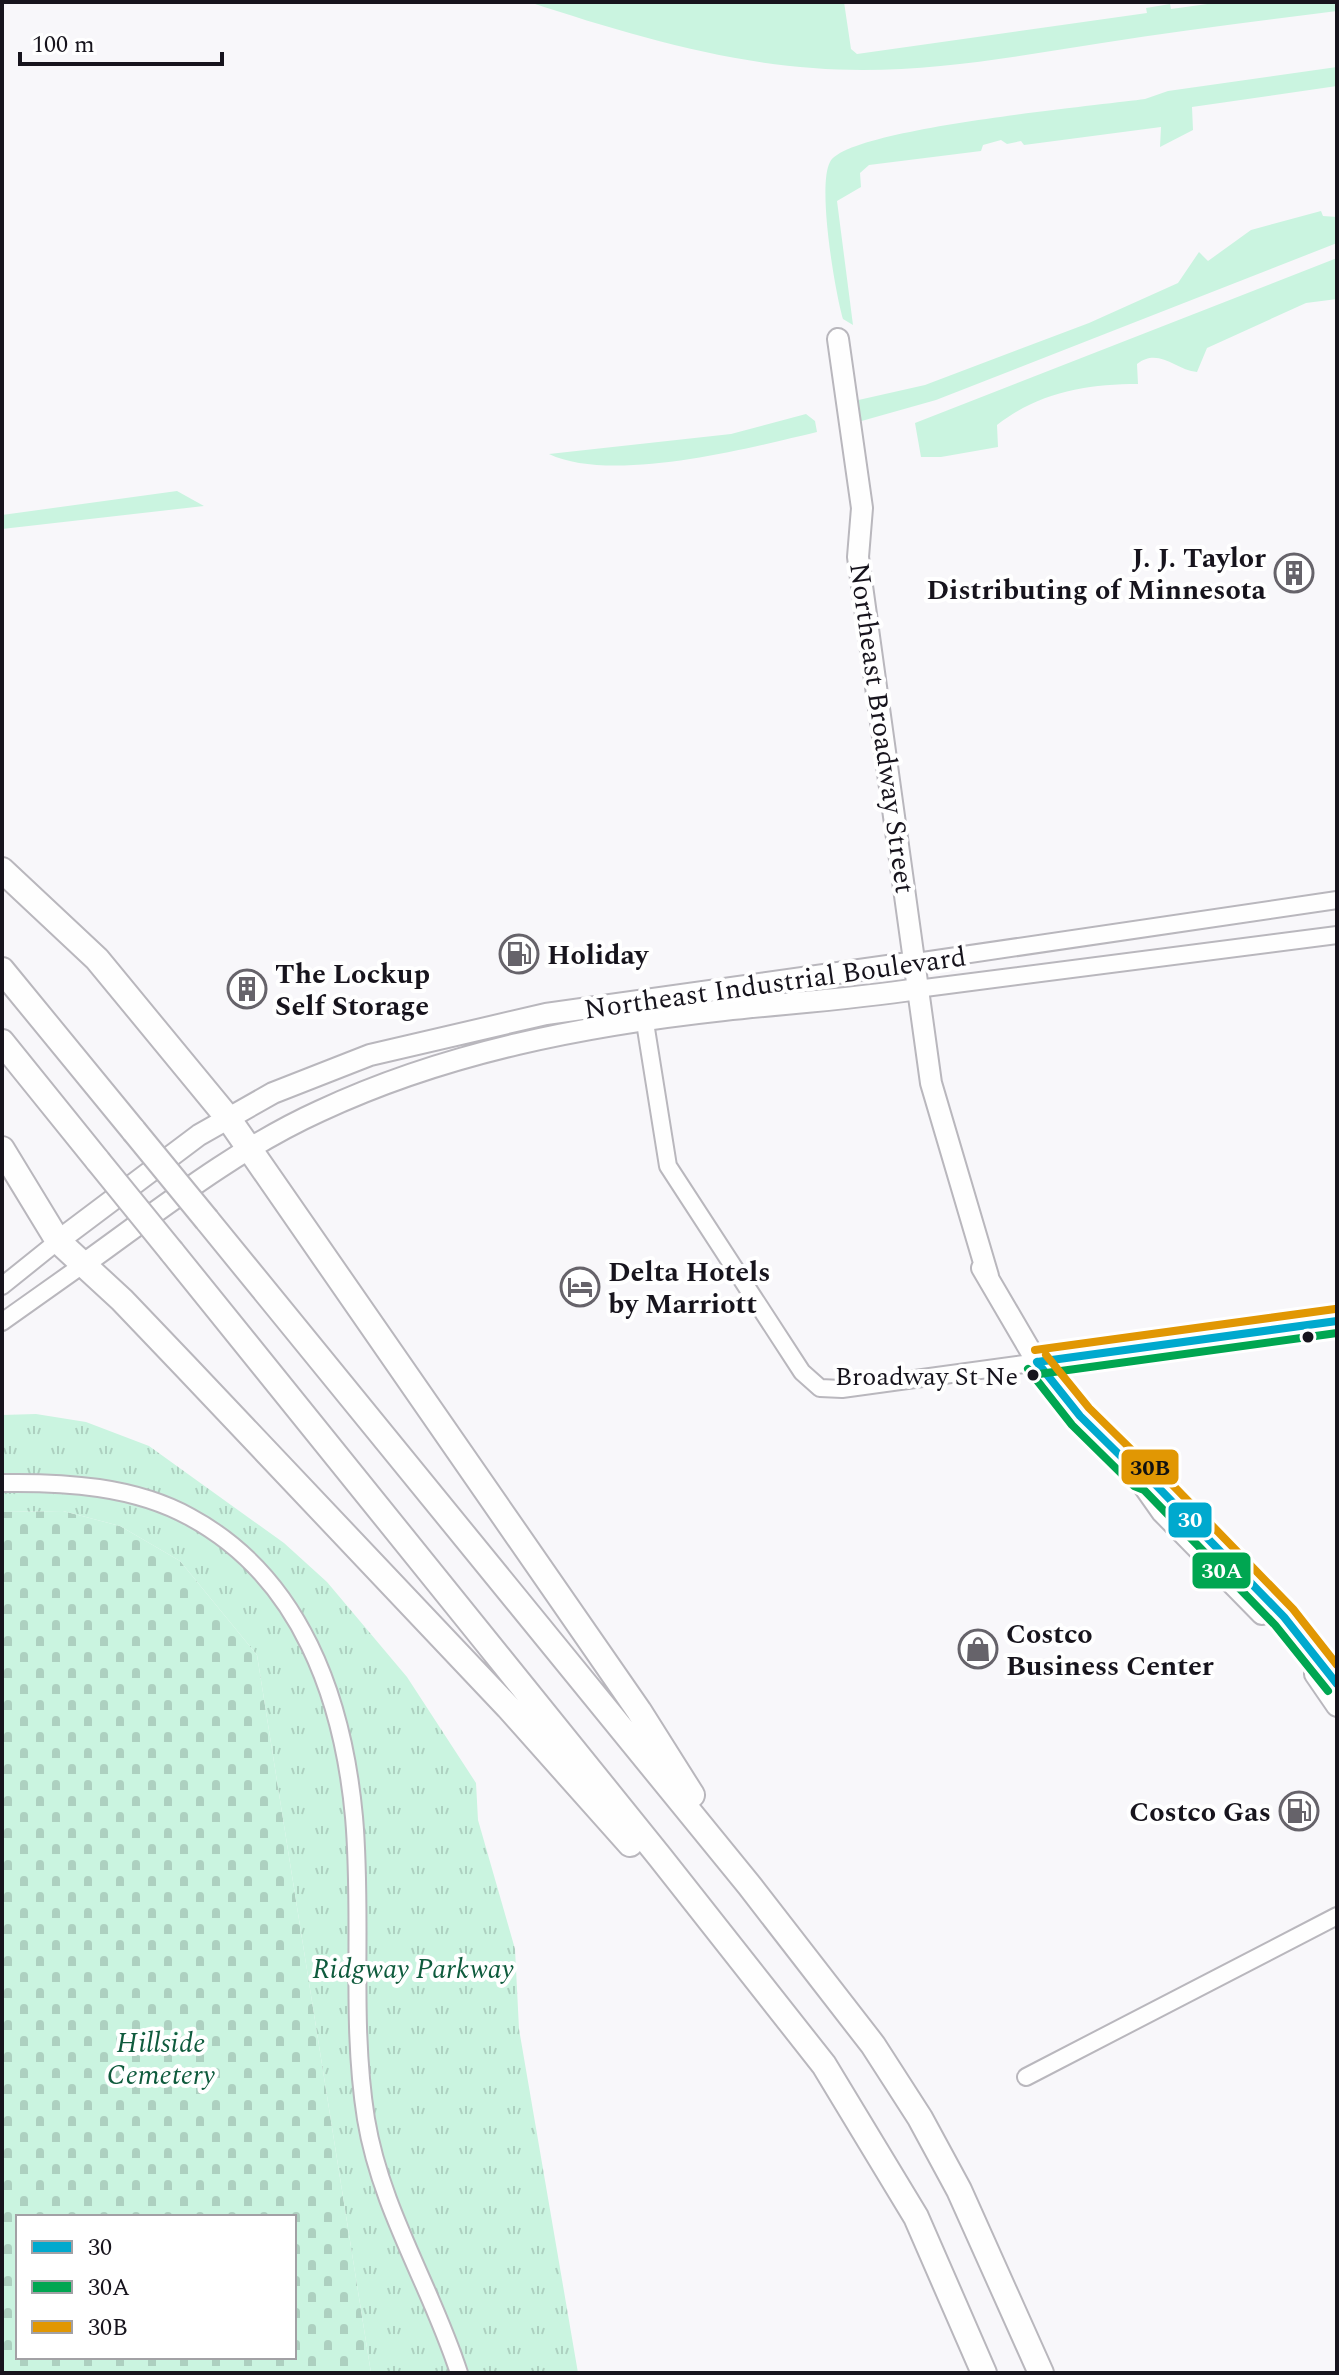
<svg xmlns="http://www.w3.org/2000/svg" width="1339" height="2375" viewBox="0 0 1339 2375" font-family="Spectral,serif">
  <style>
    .grass { fill: #caf4e0 }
    .cemetery { fill: url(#cemetery-stones); fill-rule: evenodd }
    .park { fill: url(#park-tufts) }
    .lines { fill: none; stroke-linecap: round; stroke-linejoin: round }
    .minor-casing { stroke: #b9b7bd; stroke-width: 20 }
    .major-casing { stroke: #b9b7bd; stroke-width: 24 }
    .highway-casing { stroke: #b9b7bd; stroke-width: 28 }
    .minor { stroke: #fefefe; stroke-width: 16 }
    .major { stroke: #fefefe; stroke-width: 20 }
    .highway { stroke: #fefefe; stroke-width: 24 }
    .highway-bridge-casing { stroke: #b9b7bd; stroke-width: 28; stroke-linecap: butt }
    .highway-bridge { stroke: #fefefe; stroke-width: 24 }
    .bus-1-casing { stroke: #fff; stroke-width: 14 }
    .bus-2-casing { stroke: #fff; stroke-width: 14 }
    .bus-3-casing { stroke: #fff; stroke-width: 14 }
    .bus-1 { stroke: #00a9ce; stroke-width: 8 }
    .bus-2 { stroke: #00a651; stroke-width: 8 }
    .bus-3 { stroke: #e19703; stroke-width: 8 }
    .bus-dot { fill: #17141d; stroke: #fff; stroke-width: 3 }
    .labels { text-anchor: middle; stroke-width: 8; stroke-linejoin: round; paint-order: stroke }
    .bus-label { font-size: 26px; fill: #17141d; stroke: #fff; text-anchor: end }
    .poi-label { font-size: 28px; font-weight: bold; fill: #17141d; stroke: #fff; text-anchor: start }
    .street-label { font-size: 28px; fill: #17141d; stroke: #fff }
    .park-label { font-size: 28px; font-style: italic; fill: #0f5b3d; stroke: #fff }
    .line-badge { stroke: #fff; stroke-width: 3 }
    .badge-label { font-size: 22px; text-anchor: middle; font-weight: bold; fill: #fff }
    .pale-badge-label { font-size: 22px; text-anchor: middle; font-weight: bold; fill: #111 }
  </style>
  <defs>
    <pattern id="cemetery-stones" width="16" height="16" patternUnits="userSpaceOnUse" patternTransform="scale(2)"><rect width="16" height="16" fill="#caf4e0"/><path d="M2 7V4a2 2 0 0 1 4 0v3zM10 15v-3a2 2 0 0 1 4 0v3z" fill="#add0c0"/></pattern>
    <pattern id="park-tufts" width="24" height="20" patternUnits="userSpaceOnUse" patternTransform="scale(2)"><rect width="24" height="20" fill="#caf4e0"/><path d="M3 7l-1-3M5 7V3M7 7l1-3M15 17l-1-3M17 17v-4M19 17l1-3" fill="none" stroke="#add0c0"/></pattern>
  </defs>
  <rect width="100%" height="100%" fill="#f8f7fa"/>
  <path class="grass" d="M529 2H844L851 49 857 54 1147 13 1146 8 1170 4 1171 9 1222 2H1337V11C1259 21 1180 31 1102 43 1007 58 910 76 813 68 716 61 621 32 529 2Z
    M1337 67V86L1192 107 1193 130 1160 147 1161 127 1024 145 1021 141 1007 144 1001 140 983 145 981 151 869 165 860 173 861 187 837 201 853 325 843 319C835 292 817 186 830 162 847 128 1096 106 1145 99L1168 91Z
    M1321 211 1323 216 1337 217V243L936 400 858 422 854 401 925 385 1089 323 1178 283 1199 252 1208 261 1251 230Z
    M1337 258V299L1306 303 1207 348 1197 372C1175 370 1159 347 1137 364L1138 384C1087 384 1039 392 997 425L998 447 941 457H921L915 423Z
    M806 414 815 421 817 432C749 448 612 484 549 454L731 434Z
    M177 491 204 506 2 529V515Z"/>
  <path class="cemetery" d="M63 1511 120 1526 180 1561 257 1655 371 2373H2V1512ZM18 2217H294V2357H18Z"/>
  <path class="park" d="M36 1414 86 1422 149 1446 284 1543 327 1582 407 1677 476 1783 478 1820 515 1949 519 2029 578 2373H371L257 1655 180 1561 120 1526 63 1511 2 1512V1415Z"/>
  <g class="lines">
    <g class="minor-casing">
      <path id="minor" d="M916 962 1337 900
        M917 989 1337 935
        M643 1010 668 1166 802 1372 820 1388 842 1389 1337 1321
        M2 1286 58 1241
        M2 1322 81 1266
        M2 1483C65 1482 134 1486 190 1517 301 1577 343 1699 354 1817 363 1917 350 2019 366 2119 381 2210 431 2286 459 2373
        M1026 2077 1337 1916"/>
    </g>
    <g class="major-casing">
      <path id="major" d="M838 339 862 508 858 557 931 1083 988 1276
        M58 1241 199 1135 273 1093 370 1055 546 1014 916 962
        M81 1266C158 1211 234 1150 320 1111 446 1052 586 1025 724 1010 789 1003 853 999 917 989
        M982 1268 1037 1362 1062 1396 1123 1459 1176 1505 1284 1617 1337 1684
        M1143 1485 1162 1512 1262 1614
        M1315 1674 1337 1706"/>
    </g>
    <g class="highway-casing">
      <path id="highway" d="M2 870 97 959 228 1118 639 1711 692 1795
        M2 970 134 1131
        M2 1042 98 1161
        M2 1149 58 1241 122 1300 186 1367 508 1707 630 1844
        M207 1220 749 1885 873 2045 920 2118 959 2190 1041 2373
        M172 1252 660 1857 824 2065 916 2217 984 2373"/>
    </g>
    <use href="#minor" class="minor"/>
    <use href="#major" class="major"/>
    <use href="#highway" class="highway"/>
    <g class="highway-bridge-casing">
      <path id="highway-bridge" d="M134 1131 207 1220
        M98 1161 172 1252"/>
    </g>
    <use href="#highway-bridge" class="highway-bridge"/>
    <g class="bus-1-casing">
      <path id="bus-1" d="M1037 1362 1080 1416 1142 1477 1151 1480 1284 1617 1337 1684
        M1037 1362 1337 1321"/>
    </g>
    <g class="bus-2-casing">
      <path id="bus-2" d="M1028 1369 1072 1425 1134 1486 1144 1490 1275 1625 1328 1691
        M1039 1374 1337 1333"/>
    </g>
    <g class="bus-3-casing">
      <path id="bus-3" d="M1035 1350 1335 1309
        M1046 1355 1089 1408 1148 1466 1160 1472 1293 1609 1337 1665"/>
    </g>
    <use href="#bus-1" class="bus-1"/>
    <use href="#bus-2" class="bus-2"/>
    <use href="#bus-3" class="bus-3"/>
  </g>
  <defs>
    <g id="building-ring" transform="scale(2)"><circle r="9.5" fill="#fff" stroke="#66636a" stroke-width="1.5"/><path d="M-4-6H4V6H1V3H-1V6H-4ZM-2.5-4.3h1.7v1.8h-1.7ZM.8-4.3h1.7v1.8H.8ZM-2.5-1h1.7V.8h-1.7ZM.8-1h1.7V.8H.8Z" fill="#66636a"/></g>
    <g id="fuel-ring" transform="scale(2)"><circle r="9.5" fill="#fff" stroke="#66636a" stroke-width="1.5"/><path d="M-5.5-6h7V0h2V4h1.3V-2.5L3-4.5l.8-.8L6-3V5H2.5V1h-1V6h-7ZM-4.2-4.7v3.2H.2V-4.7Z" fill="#66636a"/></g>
    <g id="hotel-ring" transform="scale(2)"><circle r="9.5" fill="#fff" stroke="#66636a" stroke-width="1.5"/><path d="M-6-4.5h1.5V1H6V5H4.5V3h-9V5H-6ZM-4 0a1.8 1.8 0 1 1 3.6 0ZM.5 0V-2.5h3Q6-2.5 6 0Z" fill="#66636a"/></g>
    <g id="shop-ring" transform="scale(2)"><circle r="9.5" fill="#fff" stroke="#66636a" stroke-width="1.5"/><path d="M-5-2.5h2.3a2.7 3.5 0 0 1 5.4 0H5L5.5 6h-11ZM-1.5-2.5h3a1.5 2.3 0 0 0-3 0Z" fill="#66636a"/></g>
  </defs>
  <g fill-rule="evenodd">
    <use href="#building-ring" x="1294" y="573"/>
    <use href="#fuel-ring" x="519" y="954"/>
    <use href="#building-ring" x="247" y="989"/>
    <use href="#hotel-ring" x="580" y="1287"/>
    <use href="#shop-ring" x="978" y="1649"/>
    <use href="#fuel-ring" x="1299" y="1811"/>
  </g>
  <g class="bus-dot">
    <circle cx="1308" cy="1337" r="7"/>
    <circle cx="1033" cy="1375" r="7"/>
  </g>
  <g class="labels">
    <g class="bus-label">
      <text x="1018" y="1385">Broadway St Ne</text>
    </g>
    <g class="poi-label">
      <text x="1266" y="567" text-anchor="end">J. J. Taylor<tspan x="1266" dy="32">Distributing of Minnesota</tspan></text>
      <text x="547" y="964">Holiday</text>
      <text x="275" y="983">The Lockup<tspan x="275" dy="32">Self Storage</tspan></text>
      <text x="608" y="1281">Delta Hotels<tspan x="608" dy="32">by Marriott</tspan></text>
      <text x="1006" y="1643">Costco<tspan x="1006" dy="32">Business Center</tspan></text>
      <text x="1271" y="1821" text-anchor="end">Costco Gas</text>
    </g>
    <g class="street-label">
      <text transform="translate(883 728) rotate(82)" y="10">Northeast Broadway Street</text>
      <text transform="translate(775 982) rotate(-8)" y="10">Northeast Industrial Boulevard</text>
    </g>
    <g class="park-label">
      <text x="413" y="1978">Ridgway Parkway</text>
      <text x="161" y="2052">Hillside<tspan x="161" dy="32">Cemetery</tspan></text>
    </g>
  </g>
  <g class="line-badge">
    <rect x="1120" y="1448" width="60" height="38" rx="8" fill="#e19703"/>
    <rect x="1167" y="1501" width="46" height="38" rx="8" fill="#00a9ce"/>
    <rect x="1191" y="1551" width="61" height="39" rx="8" fill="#00a651"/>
  </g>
  <g class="badge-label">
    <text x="1190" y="1527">30</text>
    <text x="1222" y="1578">30A</text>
  </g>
  <g class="pale-badge-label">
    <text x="1150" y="1475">30B</text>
  </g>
  <rect width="1339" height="2375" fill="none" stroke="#17141d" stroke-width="8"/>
  <rect x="16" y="2215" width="280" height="144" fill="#ffffff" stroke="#a2a1a5" stroke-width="2"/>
  <rect x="32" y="2241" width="40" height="12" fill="#00a9ce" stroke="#a2a1a5" stroke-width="2"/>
  <text x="88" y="2255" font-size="24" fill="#17141d">30</text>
  <rect x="32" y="2281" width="40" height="12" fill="#00a651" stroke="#a2a1a5" stroke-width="2"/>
  <text x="88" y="2295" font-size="24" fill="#17141d">30A</text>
  <rect x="32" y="2321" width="40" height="12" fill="#e19703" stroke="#a2a1a5" stroke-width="2"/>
  <text x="88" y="2335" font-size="24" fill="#17141d">30B</text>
  <path d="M20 52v12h202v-12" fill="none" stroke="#17141d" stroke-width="4"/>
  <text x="32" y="52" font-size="24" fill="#17141d" stroke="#ffffff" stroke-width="6" paint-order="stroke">100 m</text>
</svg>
